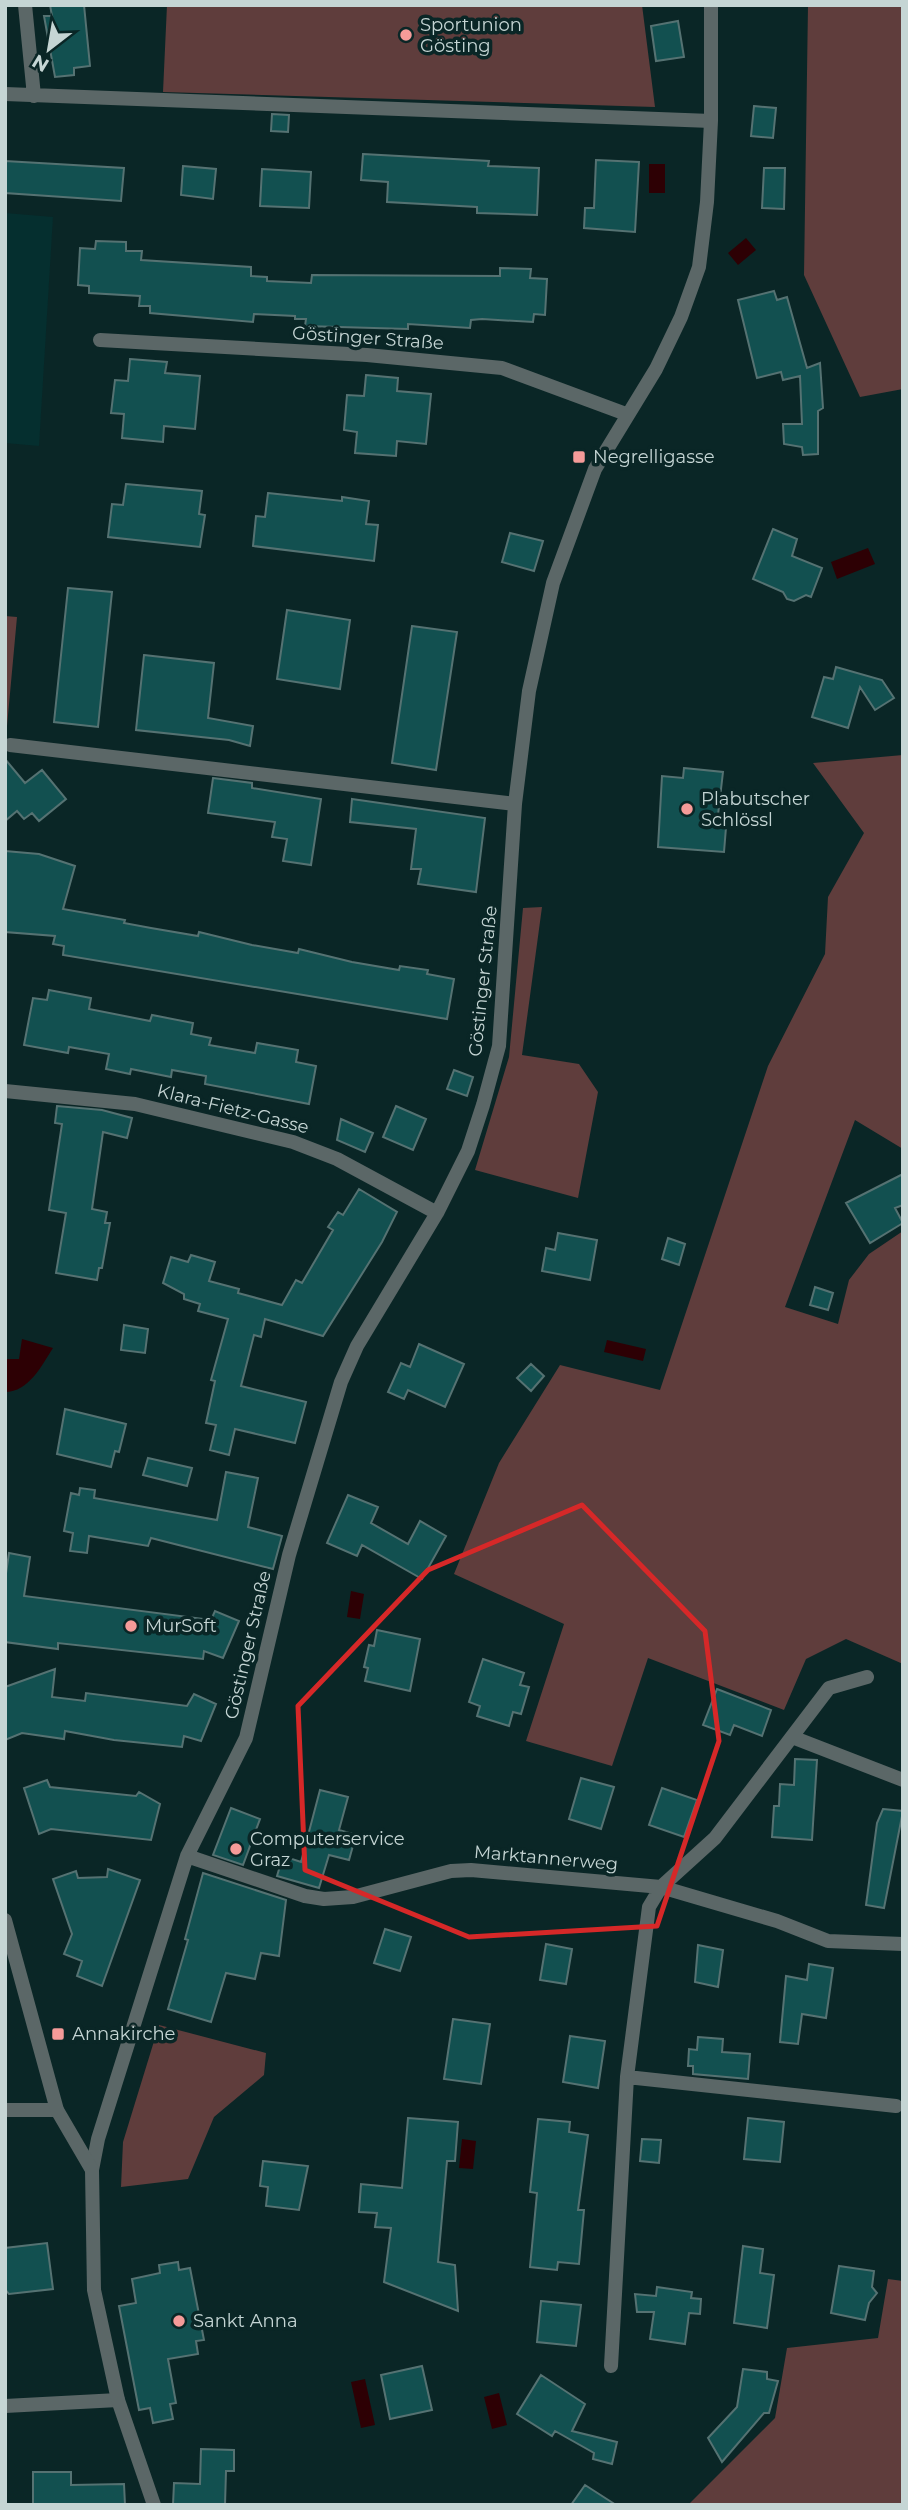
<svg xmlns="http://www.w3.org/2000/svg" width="908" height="2510" viewBox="0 0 908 2510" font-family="Montserrat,sans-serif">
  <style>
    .built { fill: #052f2f }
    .green { fill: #5f3d3c }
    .water { fill: #2d0004 }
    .building { fill: #125050; stroke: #557272; stroke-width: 2 }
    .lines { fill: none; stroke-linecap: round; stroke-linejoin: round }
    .minor { stroke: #5b6767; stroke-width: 14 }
    .tertiary { stroke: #5b6767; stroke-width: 14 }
    .marked { fill: none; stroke: #d62828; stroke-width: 5; stroke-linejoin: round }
    .poi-dot { fill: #f59b99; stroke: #0a2626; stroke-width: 2.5 }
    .labels { text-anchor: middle; stroke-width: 7; stroke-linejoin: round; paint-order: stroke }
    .poi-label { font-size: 18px; fill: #c5d5d4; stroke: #0a2626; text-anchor: start }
    .street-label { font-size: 18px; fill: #c5d5d4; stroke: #0a2626 }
  </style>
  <rect width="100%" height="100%" fill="#0a2626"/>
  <path class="built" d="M5 213 53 217 39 446 5 443Z"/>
  <path class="green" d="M167 5H642L655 107 163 92Z
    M808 5H903V389L860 397 804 275Z
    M5 616 17 617 6 737H5Z
    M903 755V1149L855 1120 785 1307 838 1324 849 1280 869 1254 903 1231V1664L846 1639 806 1659 784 1710 648 1658 612 1766 526 1741 564 1624 454 1574 499 1463 560 1365 660 1390 768 1066 825 954 828 897 864 833 813 763Z
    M542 907 522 1055 579 1064 598 1092 578 1198 475 1170 509 1057 523 908Z
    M159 2025 266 2053 264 2075 214 2117 188 2179 121 2187 123 2142Z
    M888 2279 903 2281V2505H688L775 2418 787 2348 878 2338Z"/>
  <path class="water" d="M649 164H665V193H649Z
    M746 238 756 250 738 265 728 253Z
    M868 548 875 564 837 579 831 562Z
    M22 1339 53 1348C42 1365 29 1392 5 1392V1359H19Z
    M607 1340 646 1349 643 1361 604 1352Z
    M351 1591 364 1594 360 1619 347 1617Z
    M462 2139 476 2141 473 2169 459 2168Z
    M365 2379 375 2425 361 2428 351 2382Z
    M499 2393 507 2425 492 2429 484 2397Z"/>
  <path class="building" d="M50 5H84L90 66 74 68V75L55 77 44 16H52Z
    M678 21 684 57 656 61 651 26Z
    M754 106 776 108 773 138 751 136Z
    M272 114 289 115 288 132 271 131Z
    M363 154 489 161 488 166 539 168 537 215 477 213V207L387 202 388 182 361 180Z
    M596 160 639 162 635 232 584 228 585 208H594Z
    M5 161 124 168 121 201 5 193Z
    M183 166 216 169 213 199 181 195Z
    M764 168H785L784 209 762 208Z
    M262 169 311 172 309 208 260 206Z
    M96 241 126 242V251H142L141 260 251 267V276L267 277V281L311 283 312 275 500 276V268L531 269 530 278 547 279 545 315 534 314 533 322 482 319 471 320 470 328 408 324V329L305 326 306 319H295V316L254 314 253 322 150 313V306H139L140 296 89 293V286L78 285 80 248 95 249Z
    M774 291 777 300 787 297 807 368 820 363 823 408 818 411V454L803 455 802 447 784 444 783 424H802L800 376 783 380 781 372 757 378 738 300Z
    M130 359 167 362 165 373 200 376 195 429 164 426 163 442 122 438 124 414 111 413 115 380 128 381Z
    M366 375 398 378 397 391 431 394 426 444 397 441 396 456 355 453 357 432 344 430 347 395 364 396Z
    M126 484 202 491 199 514 205 515 200 547 108 537 112 504 123 505Z
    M268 493 342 501V497L369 501 366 524 378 525 374 561 253 546 256 516 265 517Z
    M773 529 797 539 792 556 822 568 811 597 806 595 794 601 787 599 783 592 753 579Z
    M510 533 543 541 534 571 502 562Z
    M68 588 112 592 98 727 54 722Z
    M287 610 350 620 340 689 277 679Z
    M412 626 457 632 436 770 392 763Z
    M144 655 214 663 208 718 253 726 250 746 229 740 136 730Z
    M836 667 882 680 894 698 875 710 860 687 848 728 812 717 824 677 833 679Z
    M5 759 25 783 42 770 66 799 39 821 32 813 24 819 17 811 5 821Z
    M684 768 723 772 718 815H727L724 852 658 847 662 776 683 778Z
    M213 778 252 783V788L321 799 311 865 283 861 287 839 272 837 275 822 208 813Z
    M352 799 485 818 476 892 418 884 421 869H411L416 829 350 822Z
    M5 851 39 854 75 866 63 909 125 920 124 923 151 928 198 936 199 932 252 945 298 953 299 949 352 962 399 970 400 966 428 970 427 974 454 979 447 1019 63 955 64 946 53 944 55 936 5 932Z
    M49 990 91 998 89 1009 150 1021 152 1015 193 1023 191 1034 211 1038 209 1045 255 1053 257 1043 298 1050 296 1062 316 1066 309 1104 205 1084 206 1076 172 1070 171 1077 131 1069 130 1074 106 1069 109 1054 69 1047 68 1053 24 1045 33 998 47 1000Z
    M454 1070 473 1077 467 1096 447 1089Z
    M57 1106 102 1110 132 1118 127 1138 103 1132 92 1209 107 1212 105 1223H110L102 1268H99L97 1280 56 1273 66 1213 49 1210 62 1124 55 1123Z
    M396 1106 426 1119 413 1150 383 1137Z
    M341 1119 373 1133 365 1152 337 1140Z
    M903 1174V1205L895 1208 903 1223 870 1243 846 1203Z
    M359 1189 397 1212 382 1242 323 1336 265 1319 261 1337 254 1335 241 1386 306 1402 295 1443 235 1429 229 1455 210 1450 216 1425 206 1423 215 1381 211 1380 228 1319 198 1311 200 1304 184 1299V1294L163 1283 171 1257 188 1262 191 1255 215 1262 209 1281 239 1289 238 1293 282 1305 296 1280 302 1283 333 1230 328 1227 338 1212 343 1215Z
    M558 1233 597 1240 590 1280 542 1271 546 1248 555 1250Z
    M668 1238 685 1244 679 1265 662 1259Z
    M815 1287 833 1293 828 1310 810 1305Z
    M124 1325 148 1329 145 1353 121 1350Z
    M419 1344 464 1364 445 1407 408 1390 404 1399 388 1392 401 1363 410 1367Z
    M531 1364 544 1376 531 1391 517 1378Z
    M65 1409 126 1424 119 1452 115 1451 111 1467 57 1454Z
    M148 1458 192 1468 187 1486 143 1475Z
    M226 1472 258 1478 248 1527 282 1536 273 1569 151 1538 148 1546 89 1536 87 1553 70 1551 73 1533 64 1531 71 1493 79 1495 80 1488 95 1490 94 1498 217 1520Z
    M348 1495 378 1507 371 1523 408 1544 420 1521 446 1536 422 1579 362 1545 357 1556 327 1543Z
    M9 1553 30 1557 24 1596 211 1620 215 1611 239 1621 223 1658 204 1651 203 1659 58 1643V1649L5 1642V1580Z
    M377 1630 420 1639 410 1691 365 1681 368 1668 364 1667 369 1645 374 1646Z
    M483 1659 524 1673 520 1685 529 1687 521 1714 513 1712 509 1726 477 1716 480 1706 469 1702Z
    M55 1669 52 1697 85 1701 86 1693 187 1706 194 1694 216 1704 201 1741 184 1736 182 1747 114 1740 65 1731 64 1739 22 1733 5 1740V1687Z
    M717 1689 771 1710 762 1736 734 1725 730 1735 703 1725Z
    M795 1759 817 1760 812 1840 772 1837 774 1806H779L780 1784 794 1785Z
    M581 1778 614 1787 601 1829 569 1819Z
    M47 1780 50 1787 136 1796 139 1792 160 1804 151 1840 51 1829 39 1834 24 1788Z
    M662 1788 697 1800 684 1837 649 1825Z
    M320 1790 348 1797 339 1830 356 1835 349 1860 329 1855 319 1888 277 1876 283 1856 301 1862Z
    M231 1808 260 1819 243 1865 213 1855Z
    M883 1809 903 1811 884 1908 866 1905 877 1823Z
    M108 1869 140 1880 102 1986 77 1976 82 1961 64 1954 72 1934 53 1879 76 1871 78 1878 107 1877Z
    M203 1873 286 1900 279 1956 261 1953 255 1979 226 1973 211 2022 168 2009 188 1940 185 1939Z
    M385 1929 411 1937 400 1971 374 1963Z
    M546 1944 572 1949 566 1984 540 1980Z
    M698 1945 723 1950 718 1987 695 1982Z
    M809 1964 833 1968 826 2018 802 2014 798 2044 780 2042 786 1976 807 1980Z
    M453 2019 490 2024 481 2084 444 2079Z
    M570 2036 605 2041 598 2088 563 2082Z
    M698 2037 723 2039 722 2052 750 2054 748 2079 693 2074V2066H688L689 2049 697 2050Z
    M408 2118 458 2122 455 2161H447L438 2262 455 2265 458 2311 384 2282 391 2228 375 2227 377 2213 359 2212 361 2184 402 2188Z
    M748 2118 784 2122 780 2162 744 2159Z
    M538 2119 570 2122 569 2132 588 2135 578 2210H584L579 2264 558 2262 557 2270 530 2267 537 2193 530 2192Z
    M642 2139 661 2140 659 2163 640 2161Z
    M263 2161 308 2166 299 2210 266 2206 268 2187 260 2186Z
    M47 2243 53 2289 9 2294 5 2289V2248Z
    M743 2246 763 2249 760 2273 774 2275 767 2328 734 2323Z
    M178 2262 179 2270 190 2268 204 2340 196 2341 198 2354 168 2359 176 2403 170 2404 173 2419 153 2423 150 2408 139 2410 119 2306 136 2303 132 2279 160 2273 159 2265Z
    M839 2266 874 2271 872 2287 877 2293 869 2303 865 2320 831 2313Z
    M657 2287 692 2292 691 2298 701 2299 700 2314 689 2313 685 2344 650 2339 654 2312H637L635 2294 656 2296Z
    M541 2301 581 2305 576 2346 537 2342Z
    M422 2366 432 2410 390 2419 381 2375Z
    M743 2369 767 2372V2379L778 2381 769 2413H764L722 2462 708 2438 737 2407Z
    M541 2375 585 2404 572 2431 617 2442 612 2464 593 2459 594 2453 555 2431 552 2436 517 2414Z
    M201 2449 234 2450V2471H226L225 2505H173L174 2483 200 2484Z
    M33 2472H71V2485L124 2484 125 2505H33Z
    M585 2485 616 2505H571Z"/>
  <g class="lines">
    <path class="minor" d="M25 5 34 96
      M5 94 711 121
      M100 340 367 355 502 368 626 414
      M10 745 515 804
      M5 1091 135 1104 293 1142 337 1159 437 1213
      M792 1737 903 1780
      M187 1856 305 1896 324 1899 353 1897 451 1871 471 1870 661 1887 777 1921 828 1941 903 1944
      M627 2077 896 2106
      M5 2110H57
      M92 2170 98 2139 187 1856 246 1738 289 1555 341 1382 357 1346 437 1213 468 1151 483 1105 499 1046 515 804 529 691 553 583 595 469 656 369 681 317 699 267 707 202 711 121V5
      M611 2366 627 2077 649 1907 661 1887 715 1838 829 1688 867 1677
      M5 2406 118 2400"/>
    <path class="tertiary" d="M5 1920 57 2110 92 2170 94 2290 118 2400 154 2505"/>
  </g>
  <path class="marked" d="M582 1505 705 1631 719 1741 657 1926 469 1937 305 1870 298 1706 428 1570Z"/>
  <g class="poi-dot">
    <circle cx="406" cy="35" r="7"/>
    <rect x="572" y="450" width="14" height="14" rx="3.5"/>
    <circle cx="687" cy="809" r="7"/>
    <circle cx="131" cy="1626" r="7"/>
    <circle cx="236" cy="1849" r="7"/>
    <rect x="51" y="2027" width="14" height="14" rx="3.5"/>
    <circle cx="179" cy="2321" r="7"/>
  </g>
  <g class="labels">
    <g class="poi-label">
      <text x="420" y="31">Sportunion<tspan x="420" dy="21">Gösting</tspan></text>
      <text x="593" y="463">Negrelligasse</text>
      <text x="701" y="805">Plabutscher<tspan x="701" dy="21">Schlössl</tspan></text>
      <text x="145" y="1632">MurSoft</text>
      <text x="250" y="1845">Computerservice<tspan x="250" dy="21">Graz</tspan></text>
      <text x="72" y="2040">Annakirche</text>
      <text x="193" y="2327">Sankt Anna</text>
    </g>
    <g class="street-label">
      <text transform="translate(368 338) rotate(4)" y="6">Göstinger Straße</text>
      <text transform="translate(483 981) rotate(-84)" y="6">Göstinger Straße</text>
      <text transform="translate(233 1109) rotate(14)" y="6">Klara-Fietz-Gasse</text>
      <text transform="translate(248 1645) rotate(-77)" y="6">Göstinger Straße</text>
      <text transform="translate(546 1858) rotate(5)" y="6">Marktannerweg</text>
    </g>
  </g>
  <rect width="908" height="2510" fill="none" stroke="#c5d5d4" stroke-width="14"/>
  <g transform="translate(49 49) rotate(211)" stroke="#0a2626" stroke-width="5" paint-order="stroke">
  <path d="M0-5L12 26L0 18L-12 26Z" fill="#c5d5d4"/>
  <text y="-10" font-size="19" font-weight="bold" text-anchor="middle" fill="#c5d5d4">N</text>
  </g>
</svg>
